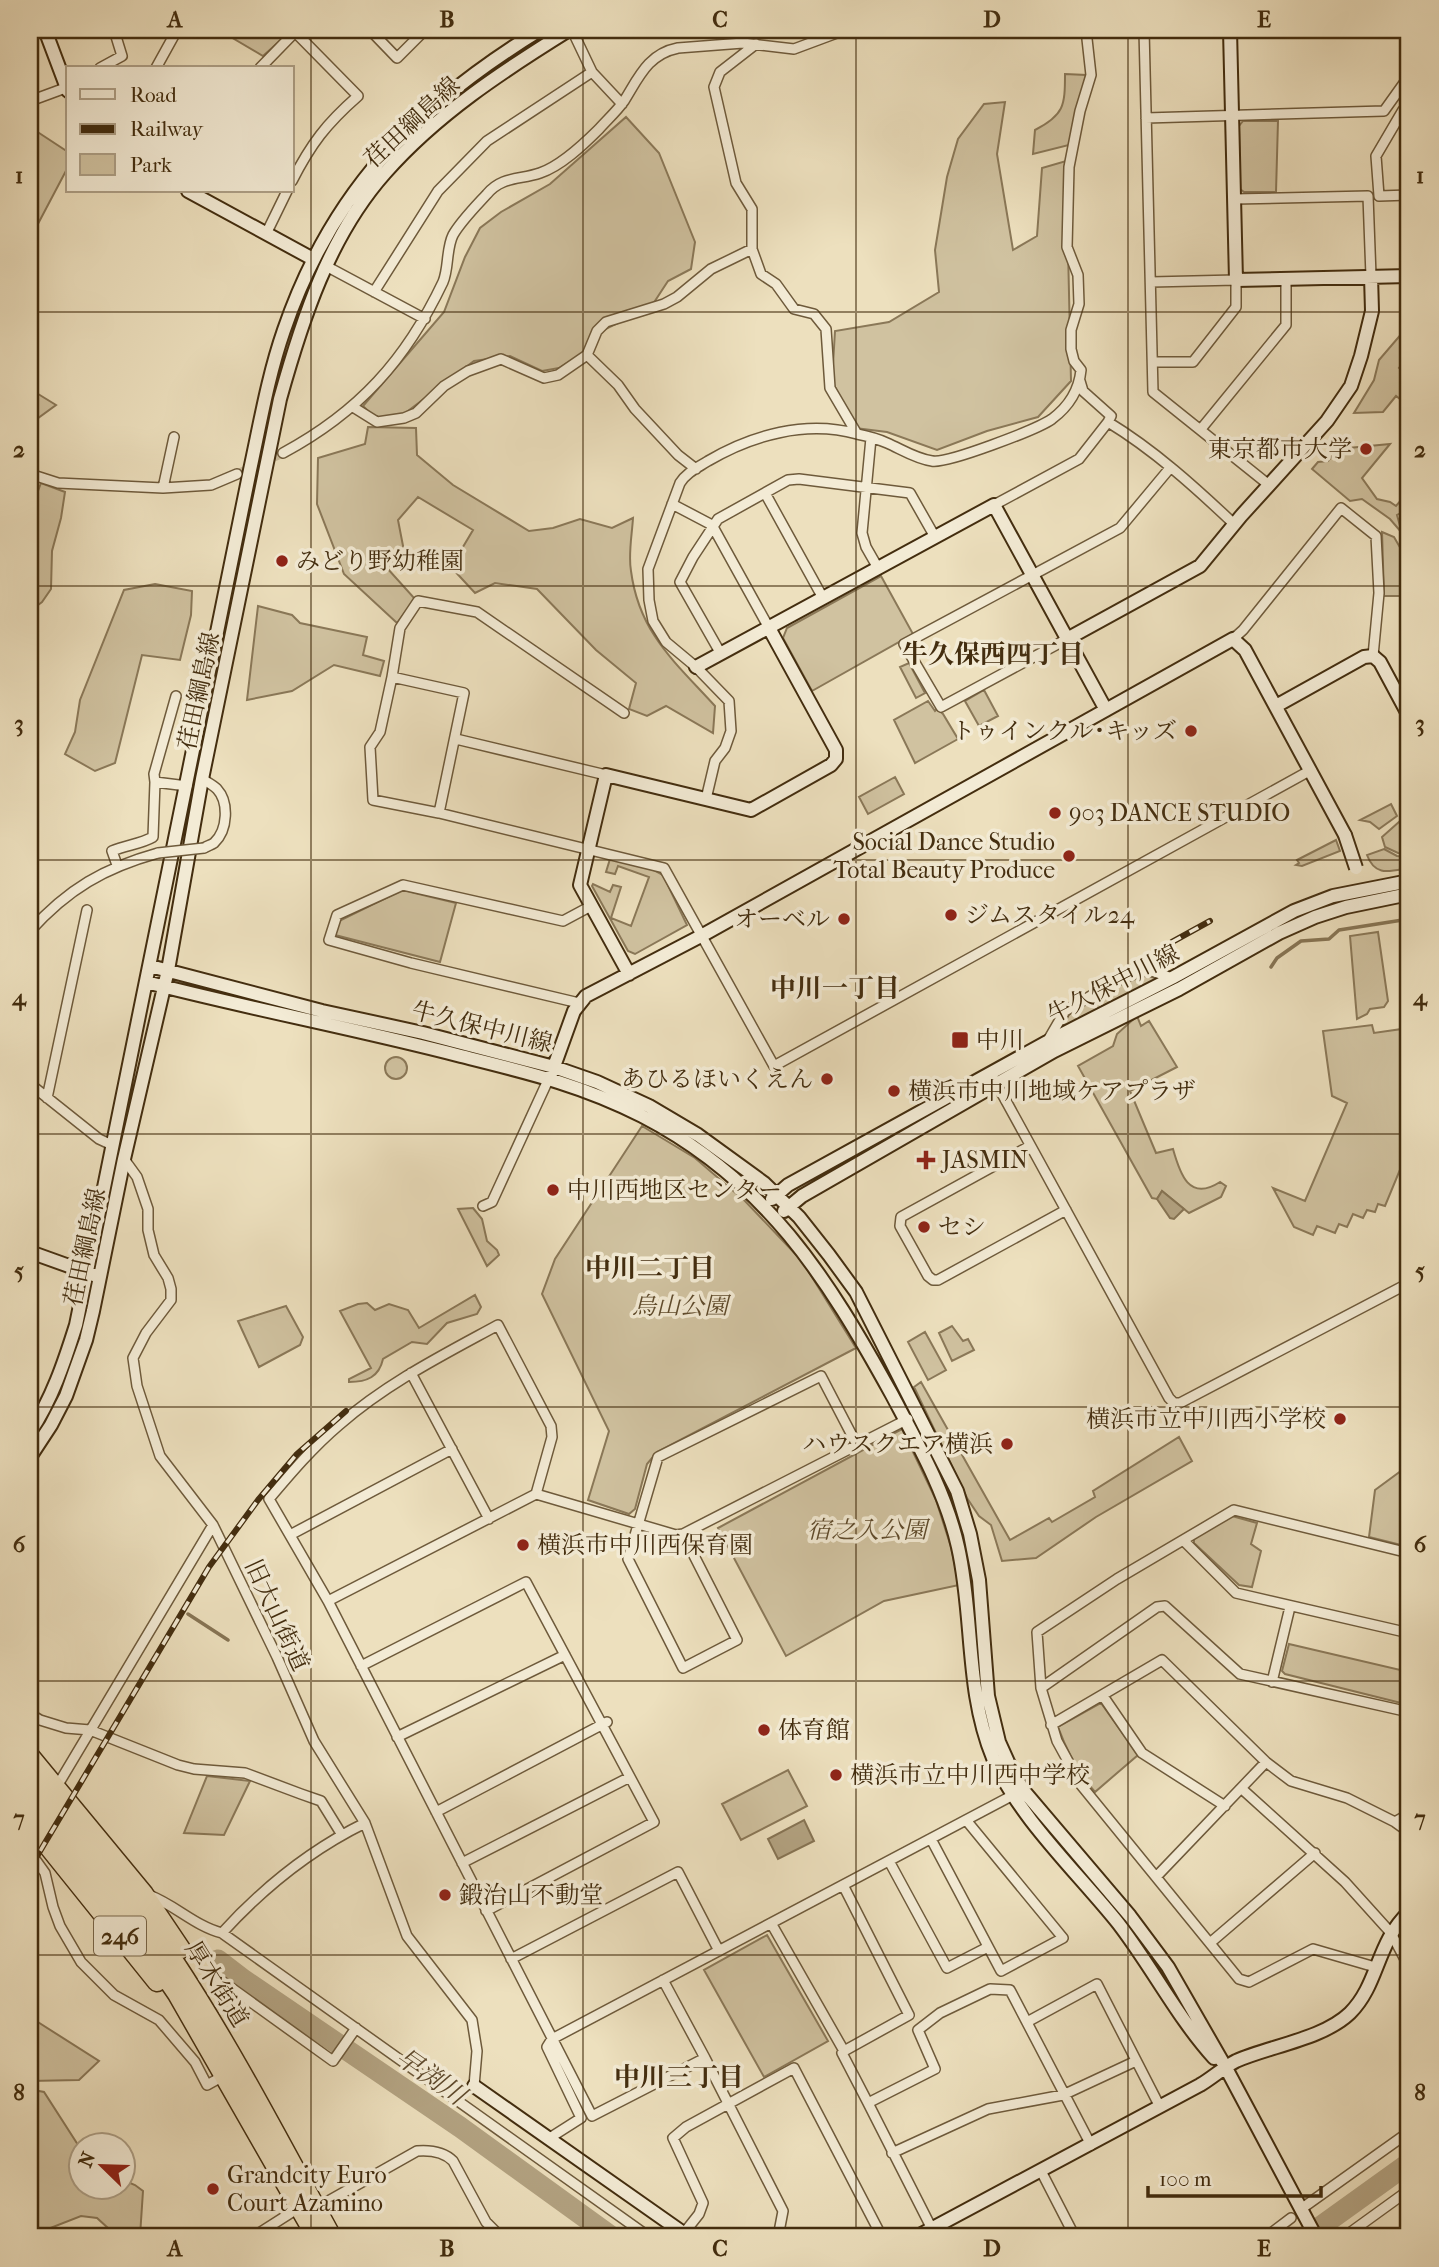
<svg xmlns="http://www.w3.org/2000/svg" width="1439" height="2267" viewBox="0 0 1439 2267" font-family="'IM FELL French Canon','Noto Serif JP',serif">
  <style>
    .green { fill: #d0c2a0; stroke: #8a7858; stroke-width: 2 }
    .water { fill: #b3a382; stroke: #867454; stroke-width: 2 }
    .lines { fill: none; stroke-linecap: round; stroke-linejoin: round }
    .stream { stroke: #867454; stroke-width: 3.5 }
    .river { stroke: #b3a382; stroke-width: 21 }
    .street-tunnel { stroke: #cbbc9b; stroke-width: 9; stroke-dasharray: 9 4.5; stroke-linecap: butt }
    .street-casing { stroke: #6e5a3b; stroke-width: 12 }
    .secondary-casing { stroke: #432d0f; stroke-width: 16 }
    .highway-casing { stroke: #432d0f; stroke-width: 21 }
    .street { stroke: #f3ebd5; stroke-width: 9 }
    .secondary { stroke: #f3ebd5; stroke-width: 12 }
    .highway { stroke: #ede0be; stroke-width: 18 }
    .rail-casing { stroke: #432d0f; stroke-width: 6 }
    .rail { stroke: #f3ebd5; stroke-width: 3.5; stroke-dasharray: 10; stroke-linecap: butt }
    .street-bridge-casing { stroke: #6e5a3b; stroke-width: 12; stroke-linecap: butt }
    .secondary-bridge-casing { stroke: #432d0f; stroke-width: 16; stroke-linecap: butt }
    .street-bridge { stroke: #f3ebd5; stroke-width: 9 }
    .secondary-bridge { stroke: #f3ebd5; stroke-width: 12 }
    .grid { fill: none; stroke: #432d0f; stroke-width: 2; stroke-opacity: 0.55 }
    .poi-dot { fill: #8f2418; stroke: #f3ebd5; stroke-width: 2.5 }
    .labels { text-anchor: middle; stroke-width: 7; stroke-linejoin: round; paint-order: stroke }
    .shield { fill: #f3ebd5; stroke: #78664a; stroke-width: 2 }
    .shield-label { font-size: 23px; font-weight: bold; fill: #432d0f }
    .street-label { font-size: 24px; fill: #432d0f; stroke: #f3ebd5 }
    .poi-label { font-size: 24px; fill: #432d0f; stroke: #f3ebd5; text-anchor: start }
    .park-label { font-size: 24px; font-style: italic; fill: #5f4b2c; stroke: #f3ebd5 }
    .neighbourhood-label { font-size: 26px; font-weight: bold; fill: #432d0f; stroke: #f3ebd5 }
    .water-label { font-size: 26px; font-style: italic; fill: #5f4a2c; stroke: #f3ebd5 }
    .neatline { fill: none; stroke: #432d0f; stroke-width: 2.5 }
    .grid-label { font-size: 23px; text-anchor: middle; font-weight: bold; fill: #432d0f }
  </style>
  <rect width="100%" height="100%" fill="#ede0be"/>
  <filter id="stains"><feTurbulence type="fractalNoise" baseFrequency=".00286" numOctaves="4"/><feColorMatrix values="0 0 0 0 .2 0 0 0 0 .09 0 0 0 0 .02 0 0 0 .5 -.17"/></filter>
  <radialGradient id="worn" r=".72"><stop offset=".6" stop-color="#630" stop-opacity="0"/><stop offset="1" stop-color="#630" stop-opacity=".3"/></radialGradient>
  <path class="green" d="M219 30H292L263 56Z
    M1065 74 1086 75 1069 145 1033 154 1035 130C1064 115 1065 106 1065 74Z
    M1005 102 997 154 1013 250 1037 236 1042 168 1066 161 1071 381 1038 417 987 431 937 450 887 432 855 428 832 381 835 331 889 322 939 292 935 250 947 177 958 139 984 104Z
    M626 117 659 153 695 242 691 269 668 281 651 307 591 336 583 353 559 368 542 371 510 356 474 361 400 417 377 420 363 406 444 312 465 257 480 228 501 212 550 184Z
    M1243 121H1278L1276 192H1244L1240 189 1239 126Z
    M30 127 68 152V167L30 239Z
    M1409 325V355L1399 368 1409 377V406L1396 396 1383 412 1354 413 1374 380 1379 360Z
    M30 389 56 405 34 421 30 419Z
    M368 427 416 428 417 455 453 485 529 531 553 528 580 519 612 528 633 518C632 535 628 555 631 571 639 633 675 662 715 706L713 733 666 706 647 716 629 709 636 683 596 650 537 589 495 583 475 593 451 567 473 530 418 497 398 520 404 551 387 568 415 599 397 623 344 574 317 504 318 458 365 444Z
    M1390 444 1362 478 1377 499 1390 502 1396 506 1409 491V497L1401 507 1405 511 1397 515 1402 533 1390 519 1362 499 1350 501 1312 469 1318 462 1328 461 1338 449Z
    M41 483 65 492 61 518 52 551 51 589 42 602 30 611V512Z
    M1382 532 1394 537 1409 563V637L1404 626 1408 596H1384Z
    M881 576 913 634 812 691 783 638 787 628Z
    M155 584 192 591 191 615 180 660 142 655 115 763 95 771 65 754 75 732 80 700 124 590Z
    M258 606 292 615 300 623 367 637 363 655 384 661 380 676 334 665 292 691 247 700Z
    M909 663 925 693 916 698 900 667Z
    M984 690 998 716 979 726 965 701Z
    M928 701 935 711 937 709 943 714 958 739 915 763 894 720Z
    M895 777 904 794 868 814 859 797Z
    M1391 804 1397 816 1379 829 1370 822 1360 820Z
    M1409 813V854L1398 853 1385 847 1382 837Z
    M1336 840 1340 851 1302 866 1296 865 1299 863 1297 860Z
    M1384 849 1397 856 1409 857V868C1390 871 1375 877 1367 855Z
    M610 859 652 869 663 875 687 925 635 954 628 951 592 886 593 884 610 892 613 885 621 887 611 918 631 926 649 877 618 866 615 874 606 872Z
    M402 890 456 903 440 962 335 935 339 921Z
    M1378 932 1388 1001 1384 1007 1370 1009 1367 1014 1357 1019 1350 936Z
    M1148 976 1159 979 1063 1027C1065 1022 1067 1017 1071 1012 1081 1003 1135 976 1148 976Z
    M1137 1016 1141 1026 1149 1021 1177 1067 1130 1091 1156 1153 1173 1149C1180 1174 1189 1202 1220 1182L1226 1186 1221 1197 1189 1213 1162 1191 1157 1199 1152 1198 1078 1066 1113 1046 1117 1034Z
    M1372 1025 1374 1033 1402 1029 1409 1078V1148L1385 1206 1378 1204 1375 1212 1367 1210 1363 1218 1353 1214 1347 1227 1339 1224 1335 1233 1317 1226 1313 1235 1294 1227 1273 1188 1305 1201 1347 1103 1332 1096 1323 1031Z
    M385 1068a11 11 0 1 1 22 0a11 11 0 1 1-22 0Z
    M642 1126 695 1158 745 1201 802 1261 856 1348 657 1452 647 1464 635 1509 629 1514 588 1500 609 1431 542 1294 555 1259Z
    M473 1208 482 1219 487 1241 497 1250 499 1255 487 1266 458 1209Z
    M475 1295 481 1307 477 1314 447 1323 427 1344 412 1342 383 1359C379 1377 367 1382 349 1382V1379L371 1368 340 1311 358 1304 367 1303 375 1310 389 1304 408 1310 419 1328Z
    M286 1306 303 1337 300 1345 259 1367 238 1321Z
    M952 1326 963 1341 968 1339 974 1350 952 1361 939 1333Z
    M925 1332 946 1370 928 1380 908 1342Z
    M921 1382 1010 1540 1049 1518 1052 1522 1095 1497 1093 1491 1179 1437 1192 1461 1096 1517 1036 1558 1002 1561 991 1525 979 1516 967 1498 914 1387Z
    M902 1429 936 1500 951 1547 959 1585 884 1601 786 1656 718 1528Z
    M1409 1465V1547L1369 1537 1375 1490Z
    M1232 1516 1257 1523 1251 1544 1261 1551 1252 1587 1239 1585 1194 1543V1538Z
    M1289 1644 1409 1672V1705L1285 1674 1282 1671Z
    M1101 1703 1138 1755 1095 1792C1078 1773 1067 1751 1058 1727Z
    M788 1770 807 1806 741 1840 722 1804Z
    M207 1776 250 1781 224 1835 184 1833Z
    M767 1935 828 2041 764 2077 704 1970Z
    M30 2017 99 2061 79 2080 30 2081Z
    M39 2091 44 2092 80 2148V2186H122L123 2180 135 2185 143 2191 140 2236 108 2228 97 2218 81 2216 30 2236V2096Z"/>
  <path class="water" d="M1162 1191 1184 1209 1174 1219 1170 1218 1157 1199Z
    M804 1820 814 1841 778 1859 768 1839Z"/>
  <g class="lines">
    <path class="stream" d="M1271 967 1277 958 1301 941 1329 939 1339 930 1409 919
      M188 1614 228 1640"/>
    <path class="river" d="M218 1960 244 1980 460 2127 612 2237
      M1306 2237 1409 2163"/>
    <path class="street-tunnel" d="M237 474 283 453"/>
    <g class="street-casing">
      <path id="street" d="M370 30 397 58 425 30
        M572 30 592 72 622 104
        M743 30V43
        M1144 30 1153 392 1269 485
        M1408 30 1409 35
        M756 44 720 72 714 87 736 183 752 209V249L761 274 776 284 794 309 814 314 826 329 830 388 857 434
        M100 68 122 56 114 30
        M156 68 177 30
        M260 68 297 30
        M30 101 68 87
        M1409 109 1403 110 1376 156 1379 196 1409 195
        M1146 118 1384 111 1409 76
        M292 181C311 144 326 124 358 96L295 32
        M1234 199 1368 196 1371 276
        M266 234 287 191
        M326 266 425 319
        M1151 282 1236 280V307L1193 362H1153
        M374 292 438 191 487 141 592 72
        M587 355 618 385 635 409 678 455 696 469
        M1080 381 1083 391 1111 416 1108 422
        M353 407 377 422 404 418 416 413 444 386 468 371 501 359 544 378 558 375 587 355 597 331 606 322 664 304 677 297 711 269 752 249
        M1201 429 1286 325V279
        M871 438 862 533 866 547 878 568
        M283 453C359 412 406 360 443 282 449 268 446 249 453 235 461 221 476 206 487 194 502 176 520 180 540 173 561 166 583 145 599 129 607 120 617 111 624 101 639 77 648 54 678 48L743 43 794 49 845 30
        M30 474 58 483 163 488 211 485 237 474
        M163 488 174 437
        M765 493 823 598
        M672 504 712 525 769 628
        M994 505 1079 459 1108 422C1154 450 1195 487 1234 524
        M1067 639 941 707 904 644 1120 528 1170 468
        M1233 639 1243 630 1341 508 1376 536 1379 593 1373 656
        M721 654 680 582 693 557 718 519 788 480 799 479 910 493 935 537
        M392 677 400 628 418 601 477 612 624 713
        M176 696 154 774 155 782 187 786
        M456 739 606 775
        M202 779C207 782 213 785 217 789 229 802 228 830 214 843 211 845 207 846 204 848
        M706 799 715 761 725 748 731 731 729 701 696 667 666 642 653 621 649 600 648 569 680 483C687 472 697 468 708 461 752 435 806 420 857 434 867 436 878 439 887 443 901 449 916 459 932 461 947 464 1038 429 1052 419 1068 407 1079 390 1081 370L1074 361 1071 349V330L1079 304 1078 275 1067 247 1069 167 1080 111 1091 75 1086 30
        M439 813 464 693 392 677 380 732 370 747 373 800 439 813 664 868 774 1066 1311 770
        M117 865 112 851C126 845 141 844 153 837L155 782
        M30 931C68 889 104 868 158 853
        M579 1003 411 963 329 940 337 915 403 885 563 921 591 906
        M1047 1042 1065 1011 1137 969H1146L1172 978
        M994 1079 1169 1398 1174 1403H1180L1409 1283
        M30 1084 99 1139 112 1145
        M47 1098 87 910
        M1030 1146 901 1217 900 1226 928 1276 933 1280H938L1066 1210
        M124 1159 137 1177 148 1209V1230L154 1255 168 1278 171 1289V1300L146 1333 133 1358 137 1386 160 1456 213 1525 277 1657 314 1741 365 1823 407 1936 472 2020 477 2051 474 2086
        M483 1206 492 1202 549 1078
        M411 1373 489 1519
        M536 1494 552 1437 551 1426 498 1325C443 1355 387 1383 339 1425 313 1447 291 1473 269 1499L328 1601 592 2116 705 2058 663 1980
        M683 1534 737 1640 683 1668 628 1559 658 1457 821 1376 857 1445
        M290 1535 452 1449
        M1184 1541 1236 1593 1409 1633
        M328 1601 536 1494 676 1535 683 1534 908 1419
        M361 1666 526 1582 654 1822 486 1911
        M1272 1682 1290 1607
        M1041 1688 1037 1632 1117 1579 1234 1510 1409 1553
        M1103 1696 1142 1753 1225 1806
        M30 1714 40 1720 66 1728 90 1730 178 1765 194 1769 245 1773 301 1794 321 1801 342 1835
        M1051 1725 1162 1660 1266 1762 1291 1781 1347 1798 1395 1822 1409 1832
        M397 1737 565 1655
        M56 1788 213 1525
        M1242 1789 1345 1882 1391 1933 1409 1967
        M436 1812 607 1722
        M1395 1822 1409 1814
        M365 1823C310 1850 263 1888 222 1933L649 2237
        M931 1839 1001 1971 1063 1938 966 1820
        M30 1852 45 1873 53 1907 60 1926 81 1962 114 1995 159 2020 195 2062 207 2085 225 2075
        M889 1861 947 1968 988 1947
        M462 1863 630 1777
        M1156 1877 1266 1762
        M149 1895C175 1905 195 1926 222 1933
        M771 1923 844 2051 909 2015 843 1885
        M1210 1943 1315 1853
        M511 1959 678 1872 719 1951
        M1375 1967 1313 1949 1249 1982 1239 1979 1081 1785 1057 1741 1041 1688 1157 1607 1165 1606 1240 1674 1409 1712
        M219 1979 333 2061 356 2028
        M1027 2022 1097 1984 1159 2105
        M844 2051 842 2053 868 2103
        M705 2058 783 2211 778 2237
        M548 2139 581 2118 547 2047 552 2039 1017 1793
        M892 2153 988 2109 1063 2095 1136 2061
        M1041 2171 1075 2237
        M316 2208 417 2151C430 2150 443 2151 453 2161L486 2222 496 2232 509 2237
        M1301 2209 1409 2132
        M932 2229 868 2103 935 2069 918 2030 940 2013 990 1989 1010 1990 1091 2145
        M684 2233 699 2214 703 2203 673 2138 686 2127 794 2068 882 2237
        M253 2237 300 2207
        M1266 2237 1291 2218
        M1344 2237 1409 2190"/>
    </g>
    <g class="secondary-casing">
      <path id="secondary" d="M45 30 68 91
        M1230 30 1236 280 1409 276
        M188 191 313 259
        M1067 639 1200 566 1241 516 1327 421 1351 386 1361 356 1372 311 1371 276
        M696 667 994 505 1106 710
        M1276 706 1364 657 1373 656 1380 662 1409 716
        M150 966 322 1011 423 1033 554 1067 597 1082 649 1106 698 1135 764 1183 799 1217 829 1255 856 1292 957 1491 970 1534 979 1580 988 1696 999 1742 1008 1762 1023 1790 1130 1916 1168 1967 1226 2068 1316 2237
        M629 974 580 885 606 775 751 810 831 765 836 759V750L769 628
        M146 982C250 1009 357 1029 461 1056 525 1072 582 1085 642 1116 766 1180 827 1277 892 1395 918 1444 946 1493 958 1547 974 1617 965 1690 993 1758 1018 1817 1078 1873 1118 1923 1152 1967 1177 2017 1214 2058
        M552 1072 574 1011 586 996 701 936 1233 639 1245 650 1345 835
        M772 1199 788 1185 1047 1042 1172 978 1294 911 1333 896 1409 881
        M784 1211 802 1196 1054 1051 1179 989 1279 933 1315 917 1346 907 1409 894
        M30 1252 94 1275
        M30 1432C52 1399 64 1363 76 1325L250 470C260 424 268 376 284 330 332 190 416 106 540 30
        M30 1457 51 1425 66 1396 86 1340 93 1311 124 1159 168 970 202 779 280 399C302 320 329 236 385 173 437 114 503 71 569 30
        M474 2086 689 2237
        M916 2237 1200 2085C1212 2078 1224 2067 1236 2061 1270 2046 1323 2039 1350 2013 1379 1984 1376 1943 1409 1912"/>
    </g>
    <g class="highway-casing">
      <path id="highway" d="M30 1756 144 1894 181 1949
        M30 1777C79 1837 132 1895 174 1961 232 2049 281 2144 332 2237
        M30 1802 132 1928 177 1994 316 2237
        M30 1824 157 1982"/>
    </g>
    <use href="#street" class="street"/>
    <use href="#secondary" class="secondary"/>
    <use href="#highway" class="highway"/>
    <g class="rail-casing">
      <path id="rail" d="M1172 942 1210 921
        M30 1868 209 1567 258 1500 297 1454 346 1411"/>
    </g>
    <use href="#rail" class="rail"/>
    <g class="street-bridge-casing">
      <path id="street-bridge" d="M158 853 204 848"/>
    </g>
    <g class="secondary-bridge-casing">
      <path id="secondary-bridge" d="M1345 835 1356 868"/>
    </g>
    <use href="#street-bridge" class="street-bridge"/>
    <use href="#secondary-bridge" class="secondary-bridge"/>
  </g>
  <path class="grid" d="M311 30V2237M583 30V2237M856 30V2237M1128 30V2237M30 312H1409M30 586H1409M30 860H1409M30 1134H1409M30 1407H1409M30 1681H1409M30 1955H1409"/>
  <g class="poi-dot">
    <circle cx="1366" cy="449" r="7"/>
    <circle cx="282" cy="561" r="7"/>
    <circle cx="1191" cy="731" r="7"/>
    <circle cx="1055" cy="813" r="7"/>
    <circle cx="1069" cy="856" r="7"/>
    <circle cx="951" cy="915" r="7"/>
    <circle cx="844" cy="919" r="7"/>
    <rect x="951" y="1031" width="18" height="18" rx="3.5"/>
    <circle cx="827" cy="1079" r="7"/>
    <circle cx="894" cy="1091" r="7"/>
    <path d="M922.5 1149.5h7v7h7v7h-7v7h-7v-7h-7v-7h7z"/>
    <circle cx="553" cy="1190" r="7"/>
    <circle cx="924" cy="1227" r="7"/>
    <circle cx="1340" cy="1419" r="7"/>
    <circle cx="1007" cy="1444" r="7"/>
    <circle cx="523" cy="1545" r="7"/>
    <circle cx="764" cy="1730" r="7"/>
    <circle cx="836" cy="1775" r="7"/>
    <circle cx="445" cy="1895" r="7"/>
    <circle cx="213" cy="2189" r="7"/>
  </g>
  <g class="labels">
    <rect class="shield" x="94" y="1916.5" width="52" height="39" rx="5"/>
    <g class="shield-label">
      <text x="120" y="1944">246</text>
    </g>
    <g class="street-label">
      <text transform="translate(412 122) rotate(-43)" y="8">荏田綱島線</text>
      <text transform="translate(199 691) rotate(-78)" y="8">荏田綱島線</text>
      <text transform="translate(1113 984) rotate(-27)" y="8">牛久保中川線</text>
      <text transform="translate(482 1027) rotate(14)" y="8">牛久保中川線</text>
      <text transform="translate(85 1247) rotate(-78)" y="8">荏田綱島線</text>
      <text transform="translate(277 1615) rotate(65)" y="8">旧大山街道</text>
      <text transform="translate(217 1984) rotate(58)" y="8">厚木街道</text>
    </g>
    <g class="poi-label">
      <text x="1352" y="457" text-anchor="end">東京都市大学</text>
      <text x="296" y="569">みどり野幼稚園</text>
      <text x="1177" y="739" text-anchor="end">トゥインクル･キッズ</text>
      <text x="1069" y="821">903 DANCE STUDIO</text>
      <text x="1055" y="850" text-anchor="end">Social Dance Studio<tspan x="1055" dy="28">Total Beauty Produce</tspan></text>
      <text x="965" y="923">ジムスタイル24</text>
      <text x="830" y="927" text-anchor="end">オーベル</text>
      <text x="976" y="1048">中川</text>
      <text x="813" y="1087" text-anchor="end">あひるほいくえん</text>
      <text x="908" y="1099">横浜市中川地域ケアプラザ</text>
      <text x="942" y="1168">JASMIN</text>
      <text x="567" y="1198">中川西地区センター</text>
      <text x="938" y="1235">セシ</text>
      <text x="1326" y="1427" text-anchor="end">横浜市立中川西小学校</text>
      <text x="993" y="1452" text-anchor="end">ハウスクエア横浜</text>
      <text x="537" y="1553">横浜市中川西保育園</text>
      <text x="778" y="1738">体育館</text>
      <text x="850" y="1783">横浜市立中川西中学校</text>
      <text x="459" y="1903">鍛治山不動堂</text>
      <text x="227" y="2183">Grandcity Euro<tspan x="227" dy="28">Court Azamino</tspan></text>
    </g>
    <g class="park-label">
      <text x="680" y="1314">烏山公園</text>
      <text x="867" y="1538">宿之入公園</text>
    </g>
    <g class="neighbourhood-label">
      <text x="993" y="663">牛久保西四丁目</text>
      <text x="835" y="997">中川一丁目</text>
      <text x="650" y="1277">中川二丁目</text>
      <text x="679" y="2086">中川三丁目</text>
    </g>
    <g class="water-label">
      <text transform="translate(431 2076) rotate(35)" y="9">早渕川</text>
    </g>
  </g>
  <rect width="1439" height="2267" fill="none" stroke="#ede0be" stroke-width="77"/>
  <rect x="66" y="66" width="228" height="126" fill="#f3ebd5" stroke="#ad9f86" stroke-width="2"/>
  <rect x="80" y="89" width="35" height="10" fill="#f3ebd5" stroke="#ad9f86" stroke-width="2"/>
  <text x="130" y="102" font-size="21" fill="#432d0f">Road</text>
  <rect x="80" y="124" width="35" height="10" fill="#432d0f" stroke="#ad9f86" stroke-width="2"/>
  <text x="130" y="136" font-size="21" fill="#432d0f">Railway</text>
  <rect x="80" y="154" width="35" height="21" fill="#d0c2a0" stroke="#ad9f86" stroke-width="2"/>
  <text x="130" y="172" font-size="21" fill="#432d0f">Park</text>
  <g transform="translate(102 2166) rotate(293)"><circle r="33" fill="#f3ebd5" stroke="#ad9f86" stroke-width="2"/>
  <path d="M0-5L12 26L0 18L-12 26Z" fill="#8f2418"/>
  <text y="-10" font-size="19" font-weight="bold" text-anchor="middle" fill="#432d0f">N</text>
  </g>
  <path d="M1148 2186v10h173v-10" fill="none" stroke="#432d0f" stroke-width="3.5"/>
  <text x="1159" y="2186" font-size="21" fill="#432d0f" stroke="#f3ebd5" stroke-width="5" paint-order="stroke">100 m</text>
  <rect x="38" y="38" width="1362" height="2190" class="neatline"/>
  <g class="grid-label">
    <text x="175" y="27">A</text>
    <text x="447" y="27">B</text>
    <text x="720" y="27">C</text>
    <text x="992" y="27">D</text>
    <text x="1264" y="27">E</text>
    <text x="19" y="183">1</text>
    <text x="1420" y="183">1</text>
    <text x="19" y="457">2</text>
    <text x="1420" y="457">2</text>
    <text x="19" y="731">3</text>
    <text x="1420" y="731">3</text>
    <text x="19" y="1005">4</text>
    <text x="1420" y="1005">4</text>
    <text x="19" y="1278">5</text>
    <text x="1420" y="1278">5</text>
    <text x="19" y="1552">6</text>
    <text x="1420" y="1552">6</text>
    <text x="19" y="1826">7</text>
    <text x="1420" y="1826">7</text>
    <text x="19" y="2100">8</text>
    <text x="1420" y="2100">8</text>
    <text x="175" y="2256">A</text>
    <text x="447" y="2256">B</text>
    <text x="720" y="2256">C</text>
    <text x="992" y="2256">D</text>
    <text x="1264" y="2256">E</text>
  </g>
  <rect width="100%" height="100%" filter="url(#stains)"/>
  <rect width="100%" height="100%" fill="url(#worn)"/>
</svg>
